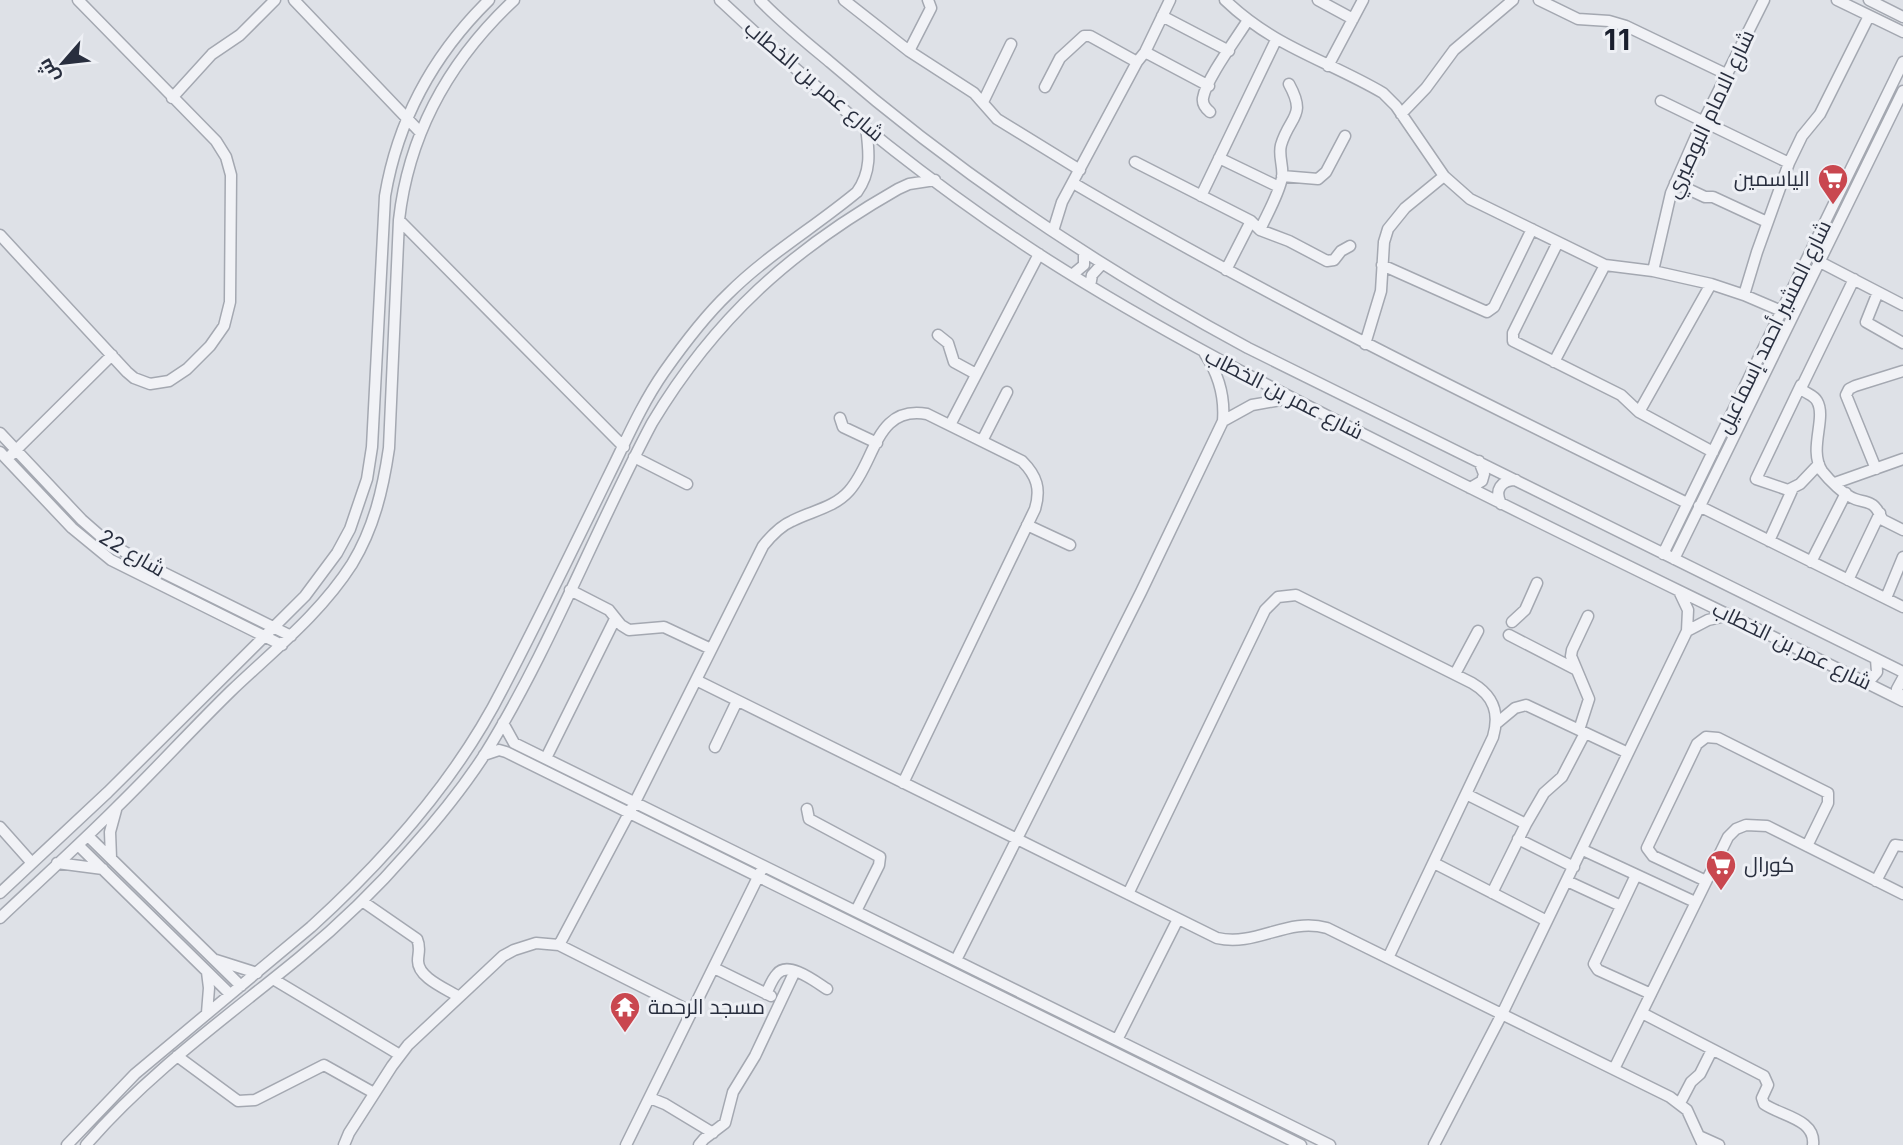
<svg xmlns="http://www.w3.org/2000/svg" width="1903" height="1145" viewBox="0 0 1903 1145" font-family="Inter,Cairo,sans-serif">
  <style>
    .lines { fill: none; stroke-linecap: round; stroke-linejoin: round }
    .minor-casing { stroke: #a4a8b1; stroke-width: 13 }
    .minor { stroke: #f1f2f6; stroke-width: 10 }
    .labels { text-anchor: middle; stroke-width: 6; stroke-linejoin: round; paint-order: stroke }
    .street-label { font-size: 21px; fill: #282e3e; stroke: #eef0f5 }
    .poi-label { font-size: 21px; fill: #282e3e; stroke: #eef0f5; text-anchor: start }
    .district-label { font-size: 28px; font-weight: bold; letter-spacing: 2px; fill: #1a1f2e; stroke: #eef0f5 }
  </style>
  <rect width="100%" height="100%" fill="#dee1e7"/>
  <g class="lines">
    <g class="minor-casing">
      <path id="minor" d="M294 0 420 132
        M720 0C819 93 926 181 1040 255 1157 330 1281 393 1405 455 1570 539 1737 618 1903 701
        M760 0C782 23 807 43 831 63 959 174 1099 268 1248 348L1903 672
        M844 0 909 51 974 93 997 119 1080 170
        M1225 0C1275 48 1327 60 1383 93L1396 106 1444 176 1470 199 1605 265 1653 271 1711 284 1744 295 1793 316
        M1318 0 1353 19
        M1539 0 1578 19 1609 21 1626 26 1726 74
        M1837 0 1903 32
        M1869 0 1903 17
        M1162 16 1229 51
        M909 51 931 8 928 0
        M1145 52 1209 86
        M1328 66 1363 0
        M1045 87 1060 58 1084 36H1090L1137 62
        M172 98 212 54 240 35 275 0
        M1661 101 1789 163
        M983 102 1011 44
        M1210 112C1205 108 1202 104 1203 98 1206 79 1237 38 1248 20
        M1401 114 1426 88 1454 50 1513 0
        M1219 158 1279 187
        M1135 162 1251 221 1260 230 1289 241 1327 261 1334 260 1341 251 1350 246
        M1282 176 1318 179 1326 172 1345 136
        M1073 183C1272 300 1480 401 1687 503
        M1675 183 1705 197H1713L1767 222
        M1201 196 1276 40
        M399 220 624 447
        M1260 230C1267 214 1278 196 1282 178 1284 167 1278 156 1281 145 1290 115 1307 117 1289 84
        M1053 231 1062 202 1137 62 1145 52 1170 0
        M0 235 127 372 134 378 150 384 169 381 187 369 210 346 224 326 230 302 231 175 226 157 216 141 78 0
        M1558 242 1513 333V341L1621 395 1639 412 1713 452
        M1820 262 1903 305
        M1382 265 1487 312 1494 307 1532 229
        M1226 270 1251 221
        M1653 271 1671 193 1696 136 1764 0
        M1072 275 1084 265V252
        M1854 279 1801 388C1805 394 1813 394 1817 401 1827 418 1808 449 1822 471 1829 480 1844 495 1855 499 1860 501 1866 501 1871 504 1878 507 1879 515 1883 520L1903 530
        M1090 286 1092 275 1102 264
        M1878 292 1866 322 1903 343
        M1744 295 1757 252 1789 163 1802 136 1820 114 1869 16
        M938 335 948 343 954 362 976 374
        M1365 344 1381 291 1384 242 1388 229 1405 208 1444 176
        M1554 362 1605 265
        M1801 385 1756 479 1788 490 1800 484 1819 464
        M1639 412 1711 284
        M840 418 843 427 877 443
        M1223 421 1252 405 1292 398
        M950 425 1039 254
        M0 433 82 520 106 541 142 562 291 636
        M982 441 1007 392
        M0 452 72 528 111 560 282 645
        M11 455 112 355
        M634 457 687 484
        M1876 469 1846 395 1849 389 1855 386 1903 371
        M1835 483 1903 459
        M1470 488 1482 481 1484 474 1479 461
        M1501 504C1494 490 1501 480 1516 480
        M1699 506 1903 607
        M1027 525 1070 545
        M1769 541 1793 488
        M1663 554 1903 62
        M1674 559 1903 91
        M1811 562 1846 493
        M1848 580 1880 513
        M570 590 609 610 621 625 629 630 664 627 711 649
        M1886 598 1903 557
        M1512 622 1525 610 1537 583
        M1687 631 1708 620 1730 615
        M1509 635 1575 669
        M1455 674 1478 631
        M696 680 1217 938C1257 947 1287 917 1327 928L1670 1097 1687 1110 1703 1145
        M1863 681 1871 679 1877 672 1876 659
        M1901 699 1897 689 1903 678
        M503 723 514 743 1330 1145
        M1497 723 1515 708 1526 705 1628 753
        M1579 730 1589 699 1571 656 1572 650 1588 616
        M715 747 737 701
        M484 755 499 750 506 752 1301 1145
        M546 758 615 619
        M1466 794 1526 824
        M807 809 809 819 880 857 879 865 856 911
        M0 827 32 863
        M88 836 241 986
        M1518 839 1574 867
        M78 845 230 994
        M1583 850 1695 902
        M111 858 110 832 116 810
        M57 863 103 869
        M1434 863 1547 921
        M1636 875 1594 964 1598 970 1651 994
        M1567 881 1621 906
        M1706 881 1653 856 1647 848 1697 744 1706 737 1718 738 1828 793V803L1807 846
        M1876 881 1895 845 1903 846
        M0 893 108 792 305 596 337 553 350 529 367 479 372 447 385 196C398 119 434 54 489 0
        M1492 893 1526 824 1544 793 1562 777 1585 733
        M1128 894 1265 610 1278 597 1296 595 1472 683C1494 696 1500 713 1493 737L1388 958
        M362 901 417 939C421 948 418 953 418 961 418 978 447 989 459 997
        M0 918C39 881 78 846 116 808 155 770 192 729 231 691 274 650 320 614 352 564 374 528 383 489 389 448L399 220C409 132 450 60 514 0
        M559 945 635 802 763 546C771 536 780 526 792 521 811 511 834 508 849 491 876 461 875 405 927 414L1022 461C1037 476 1041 489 1035 509L903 783
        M216 960 257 973
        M956 960 1141 592 1223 421C1225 396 1219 375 1205 354
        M714 968 771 996
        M207 972 209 988 207 1013
        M273 979 400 1055
        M766 994C769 988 772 979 777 974 788 960 816 982 827 989
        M1642 1013 1764 1076 1768 1085 1762 1098 1764 1104C1781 1116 1816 1119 1813 1145
        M1117 1040 1178 919
        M177 1056 238 1101 255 1100 324 1065 374 1093
        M1614 1069 1728 837 1736 829 1746 825 1767 826 1903 894
        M650 1098 665 1104 713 1133
        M1680 1103 1691 1082 1700 1074 1712 1050
        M1699 1136 1719 1145
        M67 1145 135 1074 311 927C386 859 457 779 503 688 539 619 573 549 607 479 625 443 641 405 664 372 683 345 704 317 728 294 767 255 815 227 857 192 872 171 869 151 866 127
        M86 1145C149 1072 227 1017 300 957 340 924 377 888 410 850 437 820 463 788 485 754 550 649 594 532 652 423 715 318 791 250 898 189L909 184 935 180
        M344 1145 349 1133 392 1066 408 1045 503 956 514 950 536 943 559 945 692 1012
        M626 1145 761 871
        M699 1145 704 1139 725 1123 733 1092 755 1056 795 971
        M1434 1145 1502 1014 1687 631 1688 610 1679 591"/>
    </g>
    <use href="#minor" class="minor"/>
  </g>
  <defs>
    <g id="supermarket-pin" transform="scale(1.575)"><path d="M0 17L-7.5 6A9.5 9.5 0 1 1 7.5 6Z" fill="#c9474f" stroke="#eef0f5"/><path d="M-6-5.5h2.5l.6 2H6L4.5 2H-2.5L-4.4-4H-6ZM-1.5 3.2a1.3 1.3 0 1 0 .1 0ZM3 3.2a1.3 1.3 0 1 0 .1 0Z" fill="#fff"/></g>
    <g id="temple-pin" transform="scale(1.575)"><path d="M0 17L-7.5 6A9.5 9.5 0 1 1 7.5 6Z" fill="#c9474f" stroke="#eef0f5"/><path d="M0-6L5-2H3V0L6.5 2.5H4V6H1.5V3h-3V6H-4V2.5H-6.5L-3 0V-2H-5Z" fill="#fff"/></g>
  </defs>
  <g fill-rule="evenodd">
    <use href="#supermarket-pin" x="1833" y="179"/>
    <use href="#supermarket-pin" x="1721" y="865"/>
    <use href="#temple-pin" x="625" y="1007"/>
  </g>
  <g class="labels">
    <g class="street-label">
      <text transform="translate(814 81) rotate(40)" y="7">شارع عمر بن الخطاب</text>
      <text transform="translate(1710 114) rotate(-65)" y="7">شارع الامام البوصيري</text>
      <text transform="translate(1774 327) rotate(-64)" y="7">شارع المشير أحمد إسماعيل</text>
      <text transform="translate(1284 394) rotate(27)" y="7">شارع عمر بن الخطاب</text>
      <text transform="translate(132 553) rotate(30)" y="7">شارع 22</text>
      <text transform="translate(1792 646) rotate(26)" y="7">شارع عمر بن الخطاب</text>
    </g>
    <g class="poi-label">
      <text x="1810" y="186" text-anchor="end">الياسمين</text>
      <text x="1744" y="872">كورال</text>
      <text x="648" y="1014">مسجد الرحمة</text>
    </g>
    <g class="district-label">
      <text x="1618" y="50">11</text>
    </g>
  </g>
  <g transform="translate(63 63) rotate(242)" stroke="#eef0f5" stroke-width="5" paint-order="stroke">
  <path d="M0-5L12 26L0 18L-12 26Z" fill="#282e3e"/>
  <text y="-10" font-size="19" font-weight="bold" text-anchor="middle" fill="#282e3e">ش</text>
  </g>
</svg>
